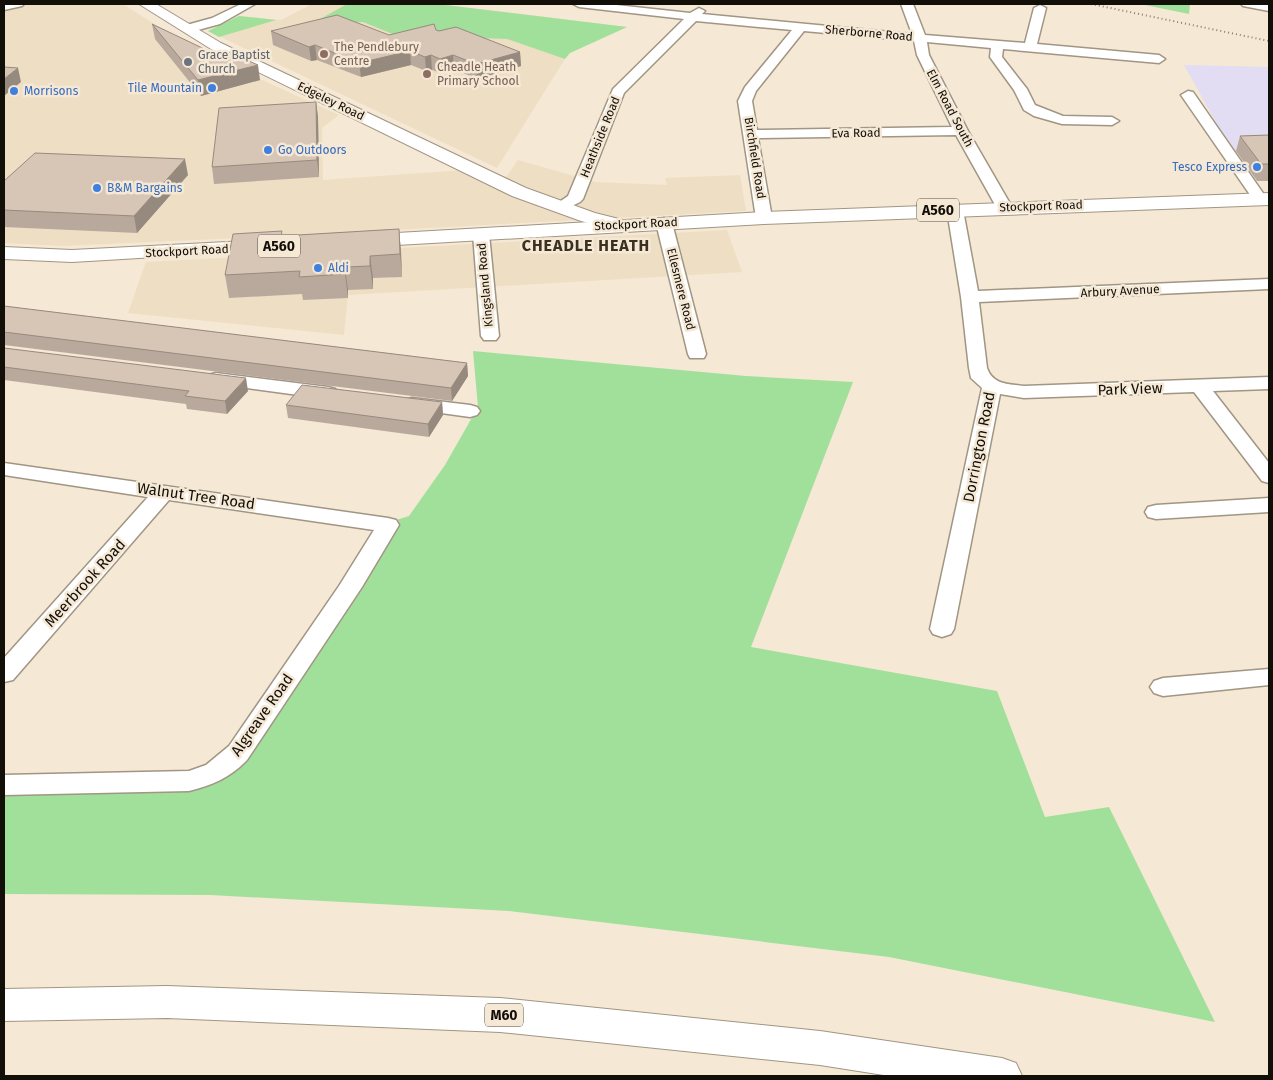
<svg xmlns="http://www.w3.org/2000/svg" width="1273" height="1080" viewBox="0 0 1273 1080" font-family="'Fira Sans',sans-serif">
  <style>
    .built { fill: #eedec4 }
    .industrial { fill: #e2ddf2 }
    .green { fill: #a1e09a }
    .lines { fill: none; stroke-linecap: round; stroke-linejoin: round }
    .street-casing { stroke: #a19583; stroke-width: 3 }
    .secondary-casing { stroke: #a19583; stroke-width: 2 }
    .primary-casing { stroke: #a19583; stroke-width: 2 }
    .highway-casing { stroke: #a19583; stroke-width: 2 }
    .street { fill: #fff; fill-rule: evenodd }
    .secondary { fill: #fff; fill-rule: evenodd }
    .primary { fill: #fff; fill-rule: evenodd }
    .highway { fill: #fff; fill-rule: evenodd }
    .rail { stroke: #898074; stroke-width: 2; stroke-dasharray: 1 3; stroke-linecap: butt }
    .wall { fill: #b9a99d }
    .shaded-wall { fill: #968a7f }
    .building { fill: #d7c5b6; stroke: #968a7f }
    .education-dot { fill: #8d6e63; stroke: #f5e8d5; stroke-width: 2 }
    .worship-dot { fill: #6b7280; stroke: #f5e8d5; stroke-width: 2 }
    .shop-dot { fill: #3f7fe0; stroke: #f5e8d5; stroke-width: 2 }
    .labels { text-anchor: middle; stroke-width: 5; stroke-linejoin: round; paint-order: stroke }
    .far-street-label { font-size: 12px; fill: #120e08; stroke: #f5e8d5 }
    .far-education-label { font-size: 12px; fill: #785e54; stroke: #f5e8d5; text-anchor: start }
    .far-worship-label { font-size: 12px; fill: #5b616d; stroke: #f5e8d5; text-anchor: start }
    .far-shop-label { font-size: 12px; fill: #366cbe; stroke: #f5e8d5; text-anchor: start }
    .shield { fill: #f5e8d5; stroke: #564f46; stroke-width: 1 }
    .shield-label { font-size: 14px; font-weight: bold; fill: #120e08 }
    .street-label { font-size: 15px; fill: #120e08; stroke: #f5e8d5 }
    .far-district-label { font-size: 16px; font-weight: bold; letter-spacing: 1px; fill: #3a3121; stroke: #f5e8d5 }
  </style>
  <rect width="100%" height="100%" fill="#f5e8d5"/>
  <path class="built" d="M4 4H123L192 48 339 115 322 128 323 180 465 170 506 177 518 160 595 182 667 185 665 178 740 175 746 211 260 237 63 246 4 243Z
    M312 4H437L627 27 568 54 497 168 208 31 239 16 281 20Z
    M727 230 742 272 348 295 344 335 128 313 146 262Z"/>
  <path class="industrial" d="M1184 65 1269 67V150L1232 151Z"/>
  <path class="green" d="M347 4H437L627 27 570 53 565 59 507 39 395 35 363 22 349 23 322 18Z
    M1140 4H1190L1189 14Z
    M239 16 276 20 219 37 208 31Z
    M473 351 746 376 853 382 751 647 997 691 1045 817 1109 807 1215 1022 889 957 509 911 210 895 4 894V791L172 788 202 785 390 522 409 516 445 465 478 407Z"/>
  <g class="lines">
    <g class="street-casing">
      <path id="street" d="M4 4H24L22 6 4 10Z
        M241 4H255L220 24 187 33 181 29 183 26 212 18Z
        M573 4H607L690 13 699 8 705 11 702 14 912 34 901 4H913L925 35 1025 43 1034 8 1040 5 1046 8 1037 44 1159 55 1165 59 1159 63 1003 49 1002 57 1027 89 1035 105 1063 116 1112 117 1119 121 1112 125 1062 124 1034 116 1024 110 1014 90 990 57 991 48 927 42 929 55 968 131 1012 207 1010 210H998L956 135 758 138 772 218 764 223 756 218 738 101 745 87 792 30 696 21 624 93 583 199 580 202 560 212 552 207 568 196 613 89 684 19 579 7ZM804 31 914 41 917 55 952 127 757 130 752 101 756 91Z
        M1241 4 1269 5V11L1243 6Z
        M1188 91 1193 92 1265 196 1268 199 1265 202H1255L1181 95Z
        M955 205 963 210 978 291 1269 279V289L979 302 987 368C993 385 1009 384 1024 386L1269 377V389L1213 391 1269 463V483L1262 481 1194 392 1024 398 1000 394 954 629 951 634 942 637 933 634 930 629 982 388 971 378 969 368 961 297 947 210Z
        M664 218 672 223 706 354 704 358H690L688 354 656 223Z
        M481 229 489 234 499 336 496 340H484L481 336 473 234Z
        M216 373 328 387 335 389 338 393 335 397 328 399 209 383 206 379 209 375Z
        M412 398 470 405 477 407 480 411 477 415 470 417 405 408 402 404 405 400Z
        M4 463 388 518 396 520 399 525 362 587 247 760C231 777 213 785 189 791L4 795V775L189 771 206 765 229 746 339 586 374 530 169 500 13 680 4 682V658L148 497 4 475Z
        M1269 498V512L1156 519 1148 517 1145 512 1148 507 1156 505Z
        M1269 669V685L1163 696 1154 693 1150 687 1154 681 1163 678Z"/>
    </g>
    <g class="secondary-casing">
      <path id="secondary" d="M139 4H156L221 43 526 188 595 213 627 221 630 225 627 229 620 231 581 221 512 196 211 49Z"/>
    </g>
    <g class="primary-casing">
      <path id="primary" d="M1269 193V205L764 224 362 247 355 245 352 241 355 237 362 235 764 212Z
        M267 240 274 242 277 246 274 250 72 262 4 259V247L72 250Z"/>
    </g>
    <g class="highway-casing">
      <path id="highway" d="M167 986 500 998 820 1031 1002 1058 1016 1063 1022 1076H890L820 1065 500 1032 167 1018 4 1021V989Z"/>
    </g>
    <use href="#street" class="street"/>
    <use href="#secondary" class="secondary"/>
    <use href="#primary" class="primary"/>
    <use href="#highway" class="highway"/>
    <path class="rail" d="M1091 4 1269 41"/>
  </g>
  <path class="wall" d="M152 24 260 80 201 96 155 39Z
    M436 30 520 52 521 66 477 79 454 69 441 73 432 70 426 71 411 65 361 77 317 60 311 61 273 45 271 31 389 35Z
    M316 102 318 117 319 177 214 184 212 167Z
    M1269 135V181H1257L1236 151 1240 136Z
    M188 175 137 233 4 227V181Z
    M399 229 401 252 402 277 373 278V289L348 290V298L303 300 302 294 229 298 225 275 282 236Z
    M4 306 467 363 468 376 452 401 4 345Z
    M4 348 248 391 227 414 187 409 186 404 4 380Z
    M442 402 443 415 429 437 288 418 286 405Z"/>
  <path class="shaded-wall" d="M315 45 317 60 311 61 309 47Z
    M410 51 411 65 361 77 359 63Z
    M520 52 521 66 477 79 476 64Z
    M431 55 432 70 426 71 425 57Z
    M453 55 454 69 441 73 440 59Z
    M258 65 260 80 201 96 198 80Z
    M18 68 21 82 4 96V79Z
    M316 102 318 117 319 177 317 160Z
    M185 159 188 175 137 233 134 216Z
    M399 229 401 252 402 277 400 254Z
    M370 256 373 278V289L370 266Z
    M345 267 348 290V298L345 274Z
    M467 363 468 376 452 401 451 388Z
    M246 378 248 391 227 414 225 401Z
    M442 402 443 415 429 437 428 424Z"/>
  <path class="building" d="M337 15 389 35 434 24 436 30 439 31 456 27 520 52 476 64 453 55 440 59 431 55 425 57 410 51 359 63 315 45 309 47 271 31Z
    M152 24 217 55 229 52 258 65 198 80Z
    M4 67 18 68 4 79Z
    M316 102 317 160 212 167 219 108Z
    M1269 135V164H1261L1240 136Z
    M35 153 185 159 134 216 4 210V181Z
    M399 229 400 254 370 256V266L345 267V274L299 277 300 271 225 275 233 234 282 231 281 236Z
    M4 306 467 363 451 388 4 332Z
    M4 348 246 378 225 401 185 396 189 391 4 367Z
    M302 385 442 402 428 424 286 405Z"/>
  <g class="education-dot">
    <circle cx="324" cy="54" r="5"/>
    <circle cx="427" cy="74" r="5"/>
  </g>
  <circle class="worship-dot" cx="188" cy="62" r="5"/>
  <g class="shop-dot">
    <circle cx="212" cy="88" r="5"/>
    <circle cx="14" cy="91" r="5"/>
    <circle cx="268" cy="150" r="5"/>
    <circle cx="1257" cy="167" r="5"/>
    <circle cx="97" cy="188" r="5"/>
    <circle cx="318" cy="268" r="5"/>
  </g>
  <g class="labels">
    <g class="far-street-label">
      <text transform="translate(869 33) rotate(5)" y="4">Sherborne Road</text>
      <text transform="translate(331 101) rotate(26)" y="4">Edgeley Road</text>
      <text transform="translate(950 108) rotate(62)" y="4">Elm Road South</text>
      <text transform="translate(856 133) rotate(-1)" y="4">Eva Road</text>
      <text transform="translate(600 137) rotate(-68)" y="4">Heathside Road</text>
      <text transform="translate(755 158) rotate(81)" y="4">Birchfield Road</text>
      <text transform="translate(1041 206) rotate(-2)" y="4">Stockport Road</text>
      <text transform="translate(636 224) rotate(-3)" y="4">Stockport Road</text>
      <text transform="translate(187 251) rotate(-3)" y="4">Stockport Road</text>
      <text transform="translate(485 285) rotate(-95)" y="4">Kingsland Road</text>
      <text transform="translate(681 289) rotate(76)" y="4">Ellesmere Road</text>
      <text transform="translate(1120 291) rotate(-3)" y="4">Arbury Avenue</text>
    </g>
    <g class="far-education-label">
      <text x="334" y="51">The Pendlebury<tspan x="334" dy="14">Centre</tspan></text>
      <text x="437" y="71">Cheadle Heath<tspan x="437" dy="14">Primary School</tspan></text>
    </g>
    <g class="far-worship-label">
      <text x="198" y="59">Grace Baptist<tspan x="198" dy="14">Church</tspan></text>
    </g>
    <g class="far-shop-label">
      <text x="202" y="92" text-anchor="end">Tile Mountain</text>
      <text x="24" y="95">Morrisons</text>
      <text x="278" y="154">Go Outdoors</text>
      <text x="1247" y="171" text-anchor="end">Tesco Express</text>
      <text x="107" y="192">B&amp;M Bargains</text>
      <text x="328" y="272">Aldi</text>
    </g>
    <g class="shield">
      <rect x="917" y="198.5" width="42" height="23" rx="4"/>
      <rect x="258" y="234.5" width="42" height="23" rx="4"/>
      <rect x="485" y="1003.5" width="38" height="23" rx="4"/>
    </g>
    <g class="shield-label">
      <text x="938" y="215">A560</text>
      <text x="279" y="251">A560</text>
      <text x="504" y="1020">M60</text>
    </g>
    <g class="street-label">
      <text transform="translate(1130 389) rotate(-2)" y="5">Park View</text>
      <text transform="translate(979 447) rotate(-79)" y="5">Dorrington Road</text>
      <text transform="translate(196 496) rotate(8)" y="5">Walnut Tree Road</text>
      <text transform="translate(85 583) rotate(-48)" y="5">Meerbrook Road</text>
      <text transform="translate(262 715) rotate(-55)" y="5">Algreave Road</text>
    </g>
    <g class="far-district-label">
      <text x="586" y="251">CHEADLE HEATH</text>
    </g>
  </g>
  <rect width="1273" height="1080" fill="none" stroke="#120e08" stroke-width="10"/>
</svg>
